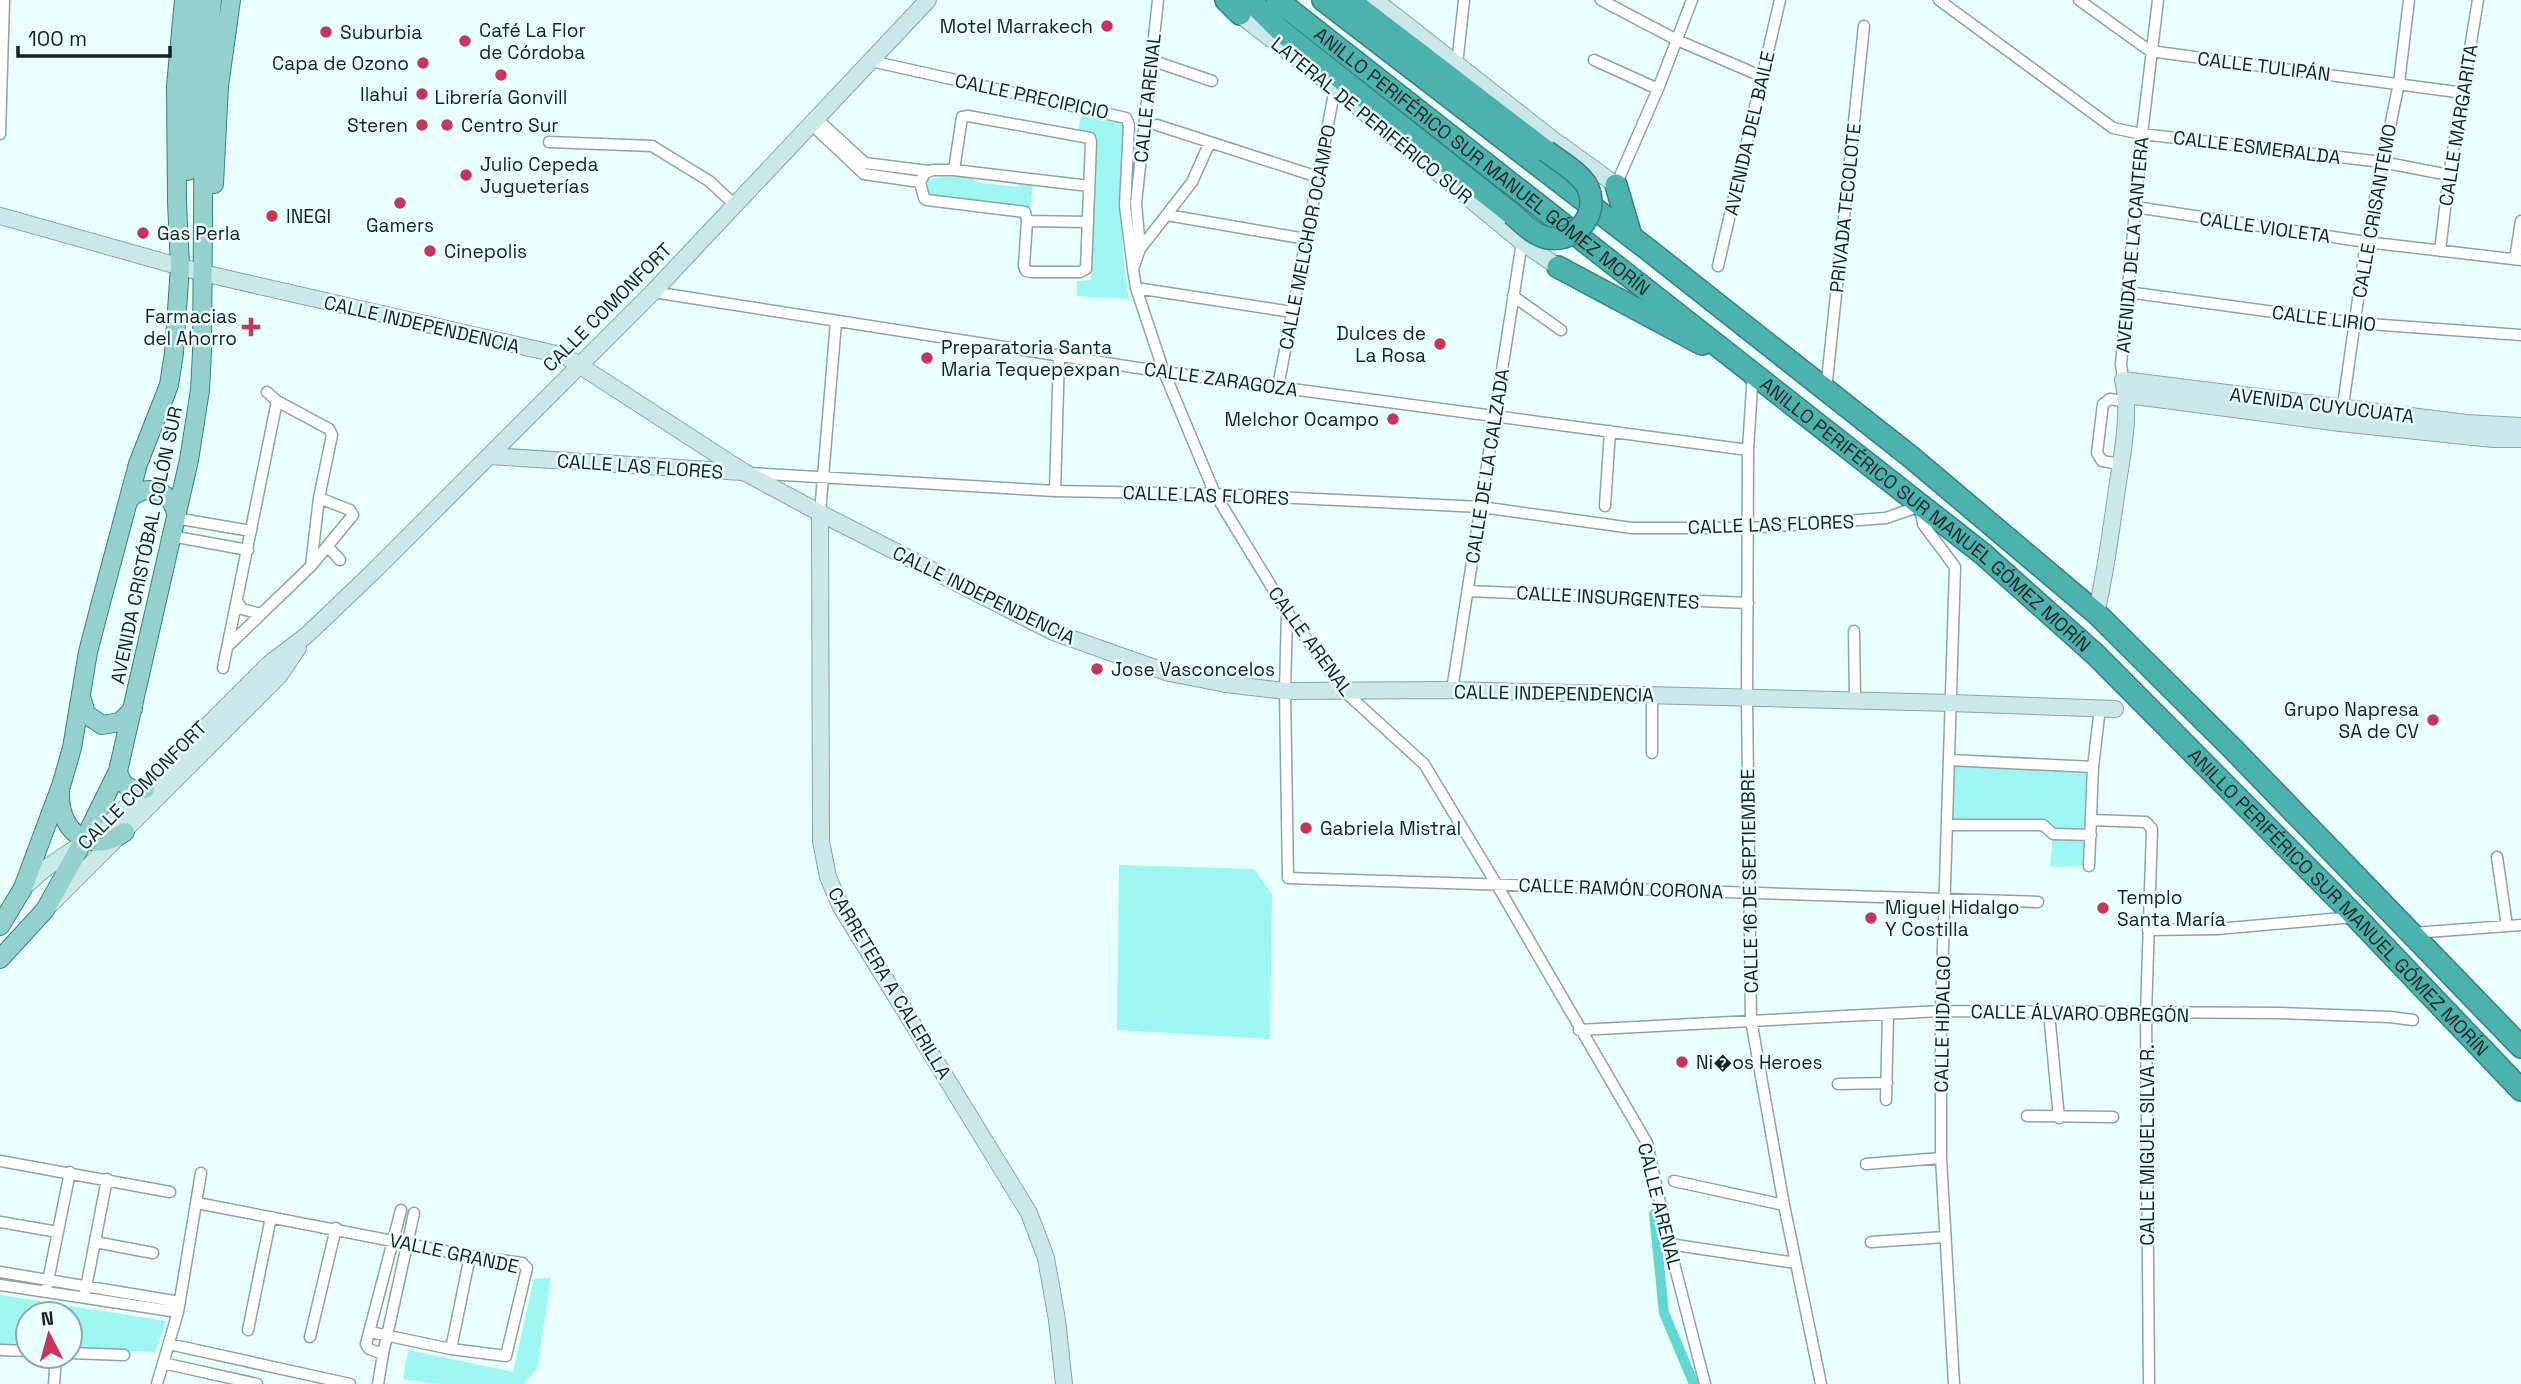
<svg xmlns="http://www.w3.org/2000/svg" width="2521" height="1384" viewBox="0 0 2521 1384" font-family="'Space Grotesk',sans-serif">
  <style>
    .green { fill: #9df6f1 }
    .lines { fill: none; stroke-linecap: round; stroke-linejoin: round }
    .canal { stroke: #62d7d2; stroke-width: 10 }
    .street-casing { stroke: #8aa5a3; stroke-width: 13 }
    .secondary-casing { stroke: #8aa5a3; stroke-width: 18 }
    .primary-casing { stroke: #397f7c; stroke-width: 20 }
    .highway-casing { stroke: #397f7c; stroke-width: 24 }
    .street { stroke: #fff; stroke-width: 10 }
    .secondary { stroke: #c9e8e7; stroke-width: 16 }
    .primary { stroke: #94d1ce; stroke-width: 18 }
    .highway { stroke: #4cb2ae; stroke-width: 21 }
    .highway-bridge-casing { stroke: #397f7c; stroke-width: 24; stroke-linecap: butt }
    .highway-bridge { stroke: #4cb2ae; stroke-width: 21 }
    .poi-dot { fill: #c53659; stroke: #e8fffd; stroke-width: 2.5 }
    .labels { text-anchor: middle; stroke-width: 5; stroke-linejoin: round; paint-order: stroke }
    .poi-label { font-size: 19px; fill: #162020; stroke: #e8fffd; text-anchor: start }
    .street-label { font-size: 19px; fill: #162020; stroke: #e8fffd }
  </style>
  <rect width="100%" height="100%" fill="#e8fffd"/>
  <path class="green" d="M1082 113 1121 122 1124 126C1122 184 1118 241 1129 299L1077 296V281L1091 280 1096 134 1078 131Z
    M959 175 974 177V182L1018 187 1019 182 1033 184 1030 210 929 198 924 193 925 181C935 176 948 178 959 175Z
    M1949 760 2093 767 2089 866 2050 867 2053 834 2043 825H1947Z
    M1119 865 1254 869 1272 894 1270 1039 1117 1030Z
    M551 1278 537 1369 523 1384H438L403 1379 408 1350 513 1372 534 1279Z
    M0 1295 166 1321 155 1352 70 1348V1314H28V1346L0 1345Z"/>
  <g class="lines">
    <path class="canal" d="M1654 1214 1664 1313 1694 1384"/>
    <g class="street-casing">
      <path id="street" d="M1158 0 1136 203 1140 249 1133 269 1136 288 1164 372 1215 494 1287 612 1344 691 1424 764 1497 885 1647 1143 1669 1244 1705 1384
        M1601 0 1677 40 1763 77
        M1939 0 2113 128 2142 134 2382 162 2449 175
        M2079 0 2150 51 2464 93
        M1151 60 1212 81
        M1594 60 1658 89
        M871 61 1126 118 1129 125 1125 206 1133 268
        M1457 65 1464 0
        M817 119 865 163 928 171
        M812 125 864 174 920 182
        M1157 125 1318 177
        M0 134 4 0
        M549 142 652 146 709 181 736 206
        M954 170H933L925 173 920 182 924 198 927 200 1025 212 1027 221 1024 266 1026 271 1031 272H1080L1086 269 1091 142 1090 138 968 116 962 117 954 170 1089 186
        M1616 185 1658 89 1692 0
        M2135 207 2366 242 2521 260
        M1167 215 1306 239
        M1027 221 1088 222
        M1140 249 1192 182 1210 142
        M2440 251 2449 175 2478 0
        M2515 259 2521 221
        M1718 266 1780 0
        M1136 288 1292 312
        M653 292 1164 372 1748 450
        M2127 292 2355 323 2521 335
        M1513 296 1561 330
        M1753 372 1748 450 1747 699 1751 1020 1784 1205 1821 1384
        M2123 380 2121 364 2142 134 2158 0
        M1278 387 1335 88
        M1826 390 1864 26
        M2342 413 2366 242 2399 83 2409 0
        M2120 464 2102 461 2097 453 2103 404 2110 399 2127 402
        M750 473 1055 491 1215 494 1481 507 1632 528H1749L1886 518 1920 506 1923 524 1955 567 1941 1011V1158L1954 1384
        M1055 491 1059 356
        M1605 506 1610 431
        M820 513 836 322
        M175 518 251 531
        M171 536 248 550
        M328 547 340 560
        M311 566 353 515 350 510 319 498
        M1468 591 1748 603
        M237 601 242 609 261 614
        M1287 613 1285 691 1288 878 2038 902
        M1854 631 1855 701
        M227 647 311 566 319 498 332 435 329 429 277 401 267 392
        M223 668 277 401
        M1452 690 1522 242
        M1652 695V753
        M1949 760 2093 767
        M2091 820 2146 822 2152 829 2146 1014 2149 1384
        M1947 825H2043L2053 834 2091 835
        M2497 857 2507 926
        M2089 866 2093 767 2100 708
        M2148 930 2217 929 2354 917
        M2413 933 2521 925
        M2049 1013 2059 1118
        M1579 1030 1941 1011 2280 1013 2390 1017 2413 1020
        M1838 1084 1887 1083
        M1886 1100 1888 1014
        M2027 1116 2113 1117
        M0 1161 170 1192
        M1866 1164 1941 1158
        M1674 1181 1784 1205
        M197 1203 470 1256 522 1263 527 1268 506 1356 451 1349 370 1332
        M0 1222 58 1232
        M95 1242 153 1253
        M1871 1242 1945 1237
        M1669 1244 1796 1263
        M0 1272 180 1302
        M0 1285 178 1312
        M47 1286 70 1172
        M85 1293 107 1179
        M248 1330 271 1217
        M310 1337 336 1228
        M169 1344 350 1384
        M451 1349 470 1256
        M0 1350 28 1351
        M70 1353 124 1355
        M383 1354 369 1349 366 1344 401 1210
        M163 1363 257 1384
        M54 1384 56 1356
        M157 1384 178 1312 201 1173
        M378 1384 383 1354 414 1213"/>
    </g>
    <g class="secondary-casing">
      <path id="secondary" d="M1375 0 1551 138 1616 185
        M1231 8 1335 88 1522 242 1558 267
        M0 216 203 273 565 356 744 472 820 513 1053 632 1169 673 1226 684 1285 691 1452 690 1951 703 2115 709
        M2127 395 2340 423 2493 439H2521
        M490 456 742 472
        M820 513 821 841 828 877 841 907 1029 1213 1046 1258 1057 1320 1064 1384
        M2096 613C2106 572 2111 530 2117 489 2122 454 2131 414 2123 380L2466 423 2521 426
        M23 888 46 868 103 830 269 664 307 635 374 571 653 292 928 0
        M51 904 279 676 298 648"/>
    </g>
    <g class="primary-casing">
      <path id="primary" d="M188 171 190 86 198 0
        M214 184 219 86 231 0
        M128 501C144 482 170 489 176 513
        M81 696 86 714 102 725 120 722 133 709
        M118 771C121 786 131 791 145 789
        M60 793C59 832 90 856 125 832
        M0 926 23 888 61 786 72 748 88 652 100 606 138 464 169 385 174 353 180 267 177 202 176 86 184 0
        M0 959 45 910 84 840 118 771 189 460 200 390 202 352 204 86 212 0"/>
    </g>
    <g class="highway-casing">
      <g id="highway">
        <path d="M1226 0 1240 14"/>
        <path d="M1250 0 1280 30 1512 214"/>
        <path id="s1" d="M1277 0 1983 554 2096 655 2356 917 2521 1090"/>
        <path d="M1323 0 1646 248 1911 457 2096 613 2234 750 2521 1047"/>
        <path d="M1349 0 1546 151"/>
        <path d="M1616 185 1631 236"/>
        <path d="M1558 267 1702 344"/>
      </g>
    </g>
    <use href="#street" class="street"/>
    <use href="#secondary" class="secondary"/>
    <use href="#primary" class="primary"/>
    <use href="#highway" class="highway"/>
    <g class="highway-bridge-casing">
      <path id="highway-bridge" d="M1512 214C1522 222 1534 236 1548 238 1576 243 1601 213 1587 186 1579 172 1559 161 1546 151"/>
    </g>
    <use href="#highway-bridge" class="highway-bridge"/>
  </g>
  <g class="poi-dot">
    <circle cx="1107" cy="26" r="7"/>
    <circle cx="326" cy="32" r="7"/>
    <circle cx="465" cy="41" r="7"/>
    <circle cx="423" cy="63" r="7"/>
    <circle cx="501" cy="75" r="7"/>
    <circle cx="422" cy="94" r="7"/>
    <circle cx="422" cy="125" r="7"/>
    <circle cx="447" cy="125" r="7"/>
    <circle cx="466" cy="175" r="7"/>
    <circle cx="400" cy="203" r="7"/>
    <circle cx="272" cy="216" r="7"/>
    <circle cx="143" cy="233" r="7"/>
    <circle cx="430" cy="251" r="7"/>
    <path d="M247.5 316.5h7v7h7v7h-7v7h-7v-7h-7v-7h7z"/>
    <circle cx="1440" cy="344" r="7"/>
    <circle cx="927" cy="358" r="7"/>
    <circle cx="1393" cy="419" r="7"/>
    <circle cx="1097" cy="669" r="7"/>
    <circle cx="2433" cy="720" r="7"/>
    <circle cx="1306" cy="828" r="7"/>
    <circle cx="2103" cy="908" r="7"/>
    <circle cx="1871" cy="918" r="7"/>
    <circle cx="1682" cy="1062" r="7"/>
  </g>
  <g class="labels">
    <g class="poi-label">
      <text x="1093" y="33" text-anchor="end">Motel Marrakech</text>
      <text x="479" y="37">Café La Flor<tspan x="479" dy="22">de Córdoba</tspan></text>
      <text x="340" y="39">Suburbia</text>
      <text x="409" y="70" text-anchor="end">Capa de Ozono</text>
      <text x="408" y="101" text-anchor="end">Ilahui</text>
      <text x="501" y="104" text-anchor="middle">Librería Gonvill</text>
      <text x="408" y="132" text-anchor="end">Steren</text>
      <text x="461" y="132">Centro Sur</text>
      <text x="480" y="171">Julio Cepeda<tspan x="480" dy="22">Jugueterías</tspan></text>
      <text x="286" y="223">INEGI</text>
      <text x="400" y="232" text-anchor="middle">Gamers</text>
      <text x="157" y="240">Gas Perla</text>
      <text x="444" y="258">Cinepolis</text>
      <text x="237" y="323" text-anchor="end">Farmacias<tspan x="237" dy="22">del Ahorro</tspan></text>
      <text x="1426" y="340" text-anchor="end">Dulces de<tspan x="1426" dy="22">La Rosa</tspan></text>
      <text x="941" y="354">Preparatoria Santa<tspan x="941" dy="22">Maria Tequepexpan</tspan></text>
      <text x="1379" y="426" text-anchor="end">Melchor Ocampo</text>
      <text x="1111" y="676">Jose Vasconcelos</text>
      <text x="2419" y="716" text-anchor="end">Grupo Napresa<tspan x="2419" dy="22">SA de CV</tspan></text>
      <text x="1320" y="835">Gabriela Mistral</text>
      <text x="2117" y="904">Templo<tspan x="2117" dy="22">Santa María</tspan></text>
      <text x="1885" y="914">Miguel Hidalgo<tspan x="1885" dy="22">Y Costilla</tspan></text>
      <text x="1696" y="1069">Ni�os Heroes</text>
    </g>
    <g class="street-label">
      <text transform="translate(2264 66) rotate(7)" y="7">CALLE TULIPÁN</text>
      <text transform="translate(1032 96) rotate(12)" y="7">CALLE PRECIPICIO</text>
      <text transform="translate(1147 98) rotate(-84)" y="7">CALLE ARENAL</text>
      <text transform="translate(1372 120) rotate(39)" y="7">LATERAL DE PERIFÉRICO SUR</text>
      <text transform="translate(2458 125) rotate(-81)" y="7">CALLE MARGARITA</text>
      <text transform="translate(1749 133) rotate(-77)" y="7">AVENIDA DEL BAILE</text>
      <text transform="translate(2257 147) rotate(7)" y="7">CALLE ESMERALDA</text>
      <text dy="7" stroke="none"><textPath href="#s1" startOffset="261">ANILLO PERIFÉRICO SUR MANUEL GÓMEZ MORÍN</textPath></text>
      <text transform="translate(1845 208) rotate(-84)" y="7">PRIVADA TECOLOTE</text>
      <text transform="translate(2374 211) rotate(-80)" y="7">CALLE CRISANTEMO</text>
      <text transform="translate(2265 227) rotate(8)" y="7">CALLE VIOLETA</text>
      <text transform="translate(1307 237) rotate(-79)" y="7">CALLE MELCHOR OCAMPO</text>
      <text transform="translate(2132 245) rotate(-85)" y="7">AVENIDA DE LA CANTERA</text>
      <text transform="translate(607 307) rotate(-45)" y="7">CALLE COMONFORT</text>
      <text transform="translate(2324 318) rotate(7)" y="7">CALLE LIRIO</text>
      <text transform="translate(422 324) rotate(13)" y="7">CALLE INDEPENDENCIA</text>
      <text transform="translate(1221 379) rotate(8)" y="7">CALLE ZARAGOZA</text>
      <text transform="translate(2322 405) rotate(7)" y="7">AVENIDA CUYUCUATA</text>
      <text transform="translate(640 466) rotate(4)" y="7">CALLE LAS FLORES</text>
      <text transform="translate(1487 466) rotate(-81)" y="7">CALLE DE LA CALZADA</text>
      <text transform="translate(1206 495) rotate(2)" y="7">CALLE LAS FLORES</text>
      <text dy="7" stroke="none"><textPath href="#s1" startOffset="828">ANILLO PERIFÉRICO SUR MANUEL GÓMEZ MORÍN</textPath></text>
      <text transform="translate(1771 524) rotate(-2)" y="7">CALLE LAS FLORES</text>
      <text transform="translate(146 545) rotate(-78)" y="7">AVENIDA CRISTÓBAL COLÓN SUR</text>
      <text transform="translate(984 595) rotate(26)" y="7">CALLE INDEPENDENCIA</text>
      <text transform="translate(1608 597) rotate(3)" y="7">CALLE INSURGENTES</text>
      <text transform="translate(1311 641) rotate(54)" y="7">CALLE ARENAL</text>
      <text transform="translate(1554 693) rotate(1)" y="7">CALLE INDEPENDENCIA</text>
      <text transform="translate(142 785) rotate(-45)" y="7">CALLE COMONFORT</text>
      <text transform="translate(1749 881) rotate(-91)" y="7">CALLE 16 DE SEPTIEMBRE</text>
      <text transform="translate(1621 888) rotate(2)" y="7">CALLE RAMÓN CORONA</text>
      <text dy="7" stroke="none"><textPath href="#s1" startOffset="1395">ANILLO PERIFÉRICO SUR MANUEL GÓMEZ MORÍN</textPath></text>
      <text transform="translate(890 983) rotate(59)" y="7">CARRETERA A CALERILLA</text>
      <text transform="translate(2080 1013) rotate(1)" y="7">CALLE ÁLVARO OBREGÓN</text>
      <text transform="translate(1942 1024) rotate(-89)" y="7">CALLE HIDALGO</text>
      <text transform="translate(2147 1145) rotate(-90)" y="7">CALLE MIGUEL SILVA R.</text>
      <text transform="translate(1660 1206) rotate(76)" y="7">CALLE ARENAL</text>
      <text transform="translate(454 1253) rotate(12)" y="7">VALLE GRANDE</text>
    </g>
  </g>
  <g transform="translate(49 1335) rotate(354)"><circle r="33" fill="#e8fffd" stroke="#94a6a5" stroke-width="2"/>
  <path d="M0-5L12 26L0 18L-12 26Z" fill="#c53659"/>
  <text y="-10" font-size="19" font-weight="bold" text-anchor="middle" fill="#162020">N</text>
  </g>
  <path d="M18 46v10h152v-10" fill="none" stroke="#162020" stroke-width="3.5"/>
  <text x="28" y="46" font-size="21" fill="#162020" stroke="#e8fffd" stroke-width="5" paint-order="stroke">100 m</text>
</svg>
